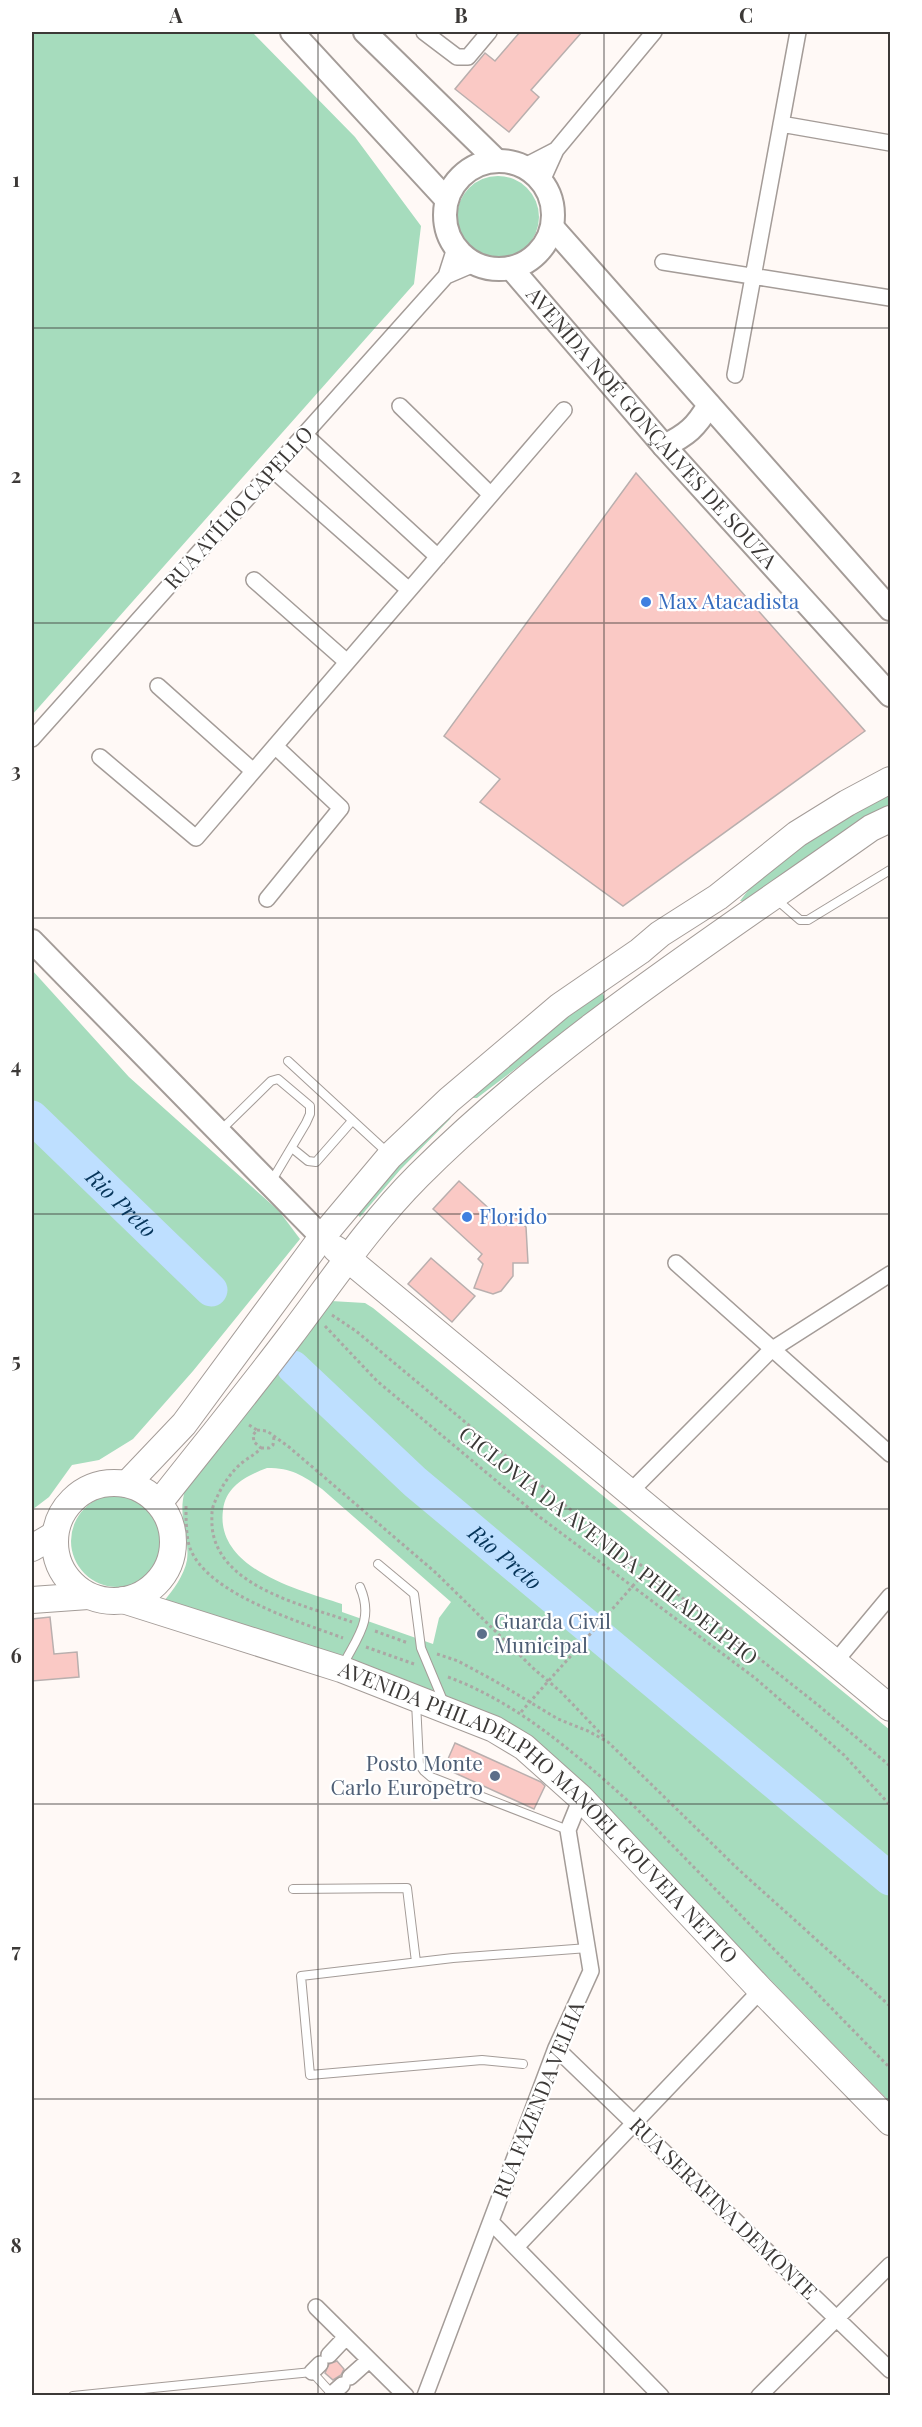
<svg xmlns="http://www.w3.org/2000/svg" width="922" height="2427" viewBox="0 0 922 2427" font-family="'Playfair Display',serif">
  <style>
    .green { fill: #a6dcbd; fill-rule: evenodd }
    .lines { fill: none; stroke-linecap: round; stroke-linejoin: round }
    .river { stroke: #bedfff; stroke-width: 33 }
    .building { fill: #fac9c5; stroke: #b9afae; stroke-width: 1.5 }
    .lane-casing { stroke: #a49c98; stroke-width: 10 }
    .street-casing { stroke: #a49c98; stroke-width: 18 }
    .secondary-casing { stroke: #a49c98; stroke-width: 26 }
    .primary-casing { stroke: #a49c98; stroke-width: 28 }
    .path { stroke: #aba7a4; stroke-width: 3; stroke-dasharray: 3 3; stroke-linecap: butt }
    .lane { stroke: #fff; stroke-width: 8 }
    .street { stroke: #fff; stroke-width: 15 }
    .secondary { stroke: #fff; stroke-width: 22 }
    .primary { stroke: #fff; stroke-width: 26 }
    .grid { fill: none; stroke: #3c3937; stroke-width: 1.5; stroke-opacity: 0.55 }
    .shop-dot { fill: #3f7fe0; stroke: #fff; stroke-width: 2 }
    .service-dot { fill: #5c6f8a; stroke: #fff; stroke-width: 2 }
    .labels { text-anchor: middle; stroke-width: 4.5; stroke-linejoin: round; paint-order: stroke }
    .street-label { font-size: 21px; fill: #3c3937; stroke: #fff }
    .shop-label { font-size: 21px; fill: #366cbe; stroke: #fff; text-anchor: start }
    .service-label { font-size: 21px; fill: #4e5e75; stroke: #fff; text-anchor: start }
    .water-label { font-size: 22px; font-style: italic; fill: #053459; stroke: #fff }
    .neatline { fill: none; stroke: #3c3937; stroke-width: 2 }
    .grid-label { font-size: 20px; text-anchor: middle; font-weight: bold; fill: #3c3937 }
  </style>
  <rect width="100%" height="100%" fill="#fff9f6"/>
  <path class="green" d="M32 32H252L355 137 421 226 414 284 32 715Z
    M457 217a41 41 0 1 1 82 0a41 41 0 1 1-82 0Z
    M890 788V806L857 822 753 902 740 901 755 881 853 806Z
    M32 970 129 1077 279 1211 300 1239 193 1371 133 1439 99 1460 72 1465 49 1497 32 1510Z
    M594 991H601L604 996V1002L477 1098H473L467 1093Z
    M453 1113 450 1119 400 1170 360 1217 353 1211 372 1190Z
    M331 1301 365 1303 373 1308 890 1730V2102L570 1775 164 1601C173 1590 184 1576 187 1560 190 1536 177 1518 185 1490ZM267 1468C292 1468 302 1475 322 1489L451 1602 439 1618 433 1644 342 1612V1604C299 1590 215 1569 223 1510 226 1486 246 1476 267 1468Z
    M71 1541a46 46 0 1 1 92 0a46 46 0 1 1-92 0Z"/>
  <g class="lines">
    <g class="river">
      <path id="s1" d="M32 1117 211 1290"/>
      <path id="s2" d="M293 1367 415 1482 890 1879"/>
    </g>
  </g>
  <path class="building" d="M520 32H582L531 90 539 97 509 132 455 89 485 53 495 61Z
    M636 473 865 731 623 906 480 802 500 779 444 736Z
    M459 1181 507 1225 515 1217 526 1227 528 1263H513V1276L501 1291 493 1294 474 1288 483 1264 478 1259 482 1254 433 1209Z
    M431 1258 475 1296 452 1322 408 1284Z
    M50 1617 54 1654 77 1652 79 1677 32 1681V1619Z
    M455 1743 541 1782 545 1786 534 1809 444 1768Z
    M337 2361 344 2369 341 2375 333 2380 325 2373 329 2364Z"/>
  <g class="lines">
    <g class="lane-casing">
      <path id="lane" d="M777 900 800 920H808L890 870
        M288 1061 389 1154
        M220 1131 271 1081 278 1079 310 1106V1114L306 1123 271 1182
        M292 1148 308 1161 316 1162 352 1121
        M378 1564 414 1594 421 1648 444 1703
        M343 1665C358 1636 374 1619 360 1587
        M416 1702 419 1764 424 1771 431 1777 568 1830
        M293 1889 407 1888 416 1962
        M523 2064 482 2060 310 2075 301 1976 453 1958 588 1948
        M73 2396 312 2372 332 2394"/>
    </g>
    <g class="street-casing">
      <path id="street" d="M424 32 457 57H468L489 32
        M781 124 890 143
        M525 166 556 150
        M542 181 556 150 654 32
        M663 262 890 298
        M446 276 455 248
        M735 375 798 32
        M400 406 491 495
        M304 434 438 557
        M273 470 409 590
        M254 580 347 662
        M158 686 253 771
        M32 739 446 276 474 264
        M100 757 196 838 564 410
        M267 899 341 808 275 746
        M676 1263 890 1454
        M630 1492 771 1350 890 1274
        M835 1662 890 1596
        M556 2048 890 2370
        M491 2222 661 2396
        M516 2247 761 1990
        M316 2307 406 2396
        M329 2355 346 2337
        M312 2372 320 2364
        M350 2377 369 2360
        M333 2393 342 2385
        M425 2396 556 2048 591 1971 568 1830 581 1798
        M759 2396 890 2265"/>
    </g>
    <g class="secondary-casing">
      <g id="secondary">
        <path d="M292 32 446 199"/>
        <path d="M365 32 496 160"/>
        <circle cx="499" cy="215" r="54"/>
        <path d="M553 228C666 355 778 482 890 609"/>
        <path id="s3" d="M511 268 664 446 890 695"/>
        <path d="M664 446C687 435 696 427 709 405"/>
        <path d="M32 941 322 1237"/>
      </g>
    </g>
    <g class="primary-casing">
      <g id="primary">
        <path d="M336 1249 890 1708"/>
        <circle cx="114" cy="1542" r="59"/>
        <path d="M127 1484 184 1424 322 1237 390 1156 449 1100 560 1006 640 951 660 934 718 897 797 834 847 803 890 780"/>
        <path d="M159 1503C203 1447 248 1392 291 1335 332 1281 370 1224 418 1176 553 1041 716 938 871 828L890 819"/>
        <path d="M32 1548 54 1535"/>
        <path d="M32 1600 88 1596"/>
        <path id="s4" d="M123 1600 341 1669 494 1729 524 1747 581 1798 761 1990 890 2122"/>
      </g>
    </g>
    <path class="path" d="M332 1315 356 1331 561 1502 818 1705 890 1766
      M325 1326 377 1381 537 1515 755 1678 844 1755 890 1805
      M249 1425 257 1430 253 1435 254 1442 261 1448C255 1455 249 1457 243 1462 230 1472 220 1489 214 1504 211 1511 212 1519 212 1526 217 1587 304 1605 352 1622
      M257 1430 267 1431 289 1447 435 1572 534 1669 561 1692 605 1738
      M261 1448H269L273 1445 274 1437
      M186 1506C186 1517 186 1538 190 1548 207 1594 300 1622 343 1638
      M375 1631 408 1643
      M366 1647 414 1664
      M437 1654 458 1661 495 1681 558 1719 588 1731 608 1742 738 1869 890 2006
      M448 1677C521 1704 579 1757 637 1809L890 2068
      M521 1712 647 1570"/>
    <use href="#lane" class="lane"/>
    <use href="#street" class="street"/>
    <use href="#secondary" class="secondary"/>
    <use href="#primary" class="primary"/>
  </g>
  <path class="grid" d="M318 32V2396M604 32V2396M32 328H890M32 623H890M32 918H890M32 1214H890M32 1509H890M32 1804H890M32 2099H890"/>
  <g class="shop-dot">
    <circle cx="646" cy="602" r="6"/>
    <circle cx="467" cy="1217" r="6"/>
  </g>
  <g class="service-dot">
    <circle cx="482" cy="1634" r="6"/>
    <circle cx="495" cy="1776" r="6"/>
  </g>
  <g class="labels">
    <g class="street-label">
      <text dy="7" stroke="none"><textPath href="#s3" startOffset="213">AVENIDA NOÉ GONÇALVES DE SOUZA</textPath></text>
      <text transform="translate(239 508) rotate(-48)" y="7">RUA ATÍLIO CAPELLO</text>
      <text transform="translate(608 1546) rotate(38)" y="7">CICLOVIA DA AVENIDA PHILADELPHO</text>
      <text dy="7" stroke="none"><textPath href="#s4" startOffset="477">AVENIDA PHILADELPHO MANOEL GOUVEIA NETTO</textPath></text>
      <text transform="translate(539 2100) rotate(-68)" y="7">RUA FAZENDA VELHA</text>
      <text transform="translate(723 2209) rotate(44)" y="7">RUA SERAFINA DEMONTE</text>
    </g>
    <g class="shop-label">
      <text x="658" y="609">Max Atacadista</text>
      <text x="479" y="1224">Florido</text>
    </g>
    <g class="service-label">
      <text x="494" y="1629">Guarda Civil<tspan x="494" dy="24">Municipal</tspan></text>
      <text x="483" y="1771" text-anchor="end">Posto Monte<tspan x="483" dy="24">Carlo Europetro</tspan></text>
    </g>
    <g class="water-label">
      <text dy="8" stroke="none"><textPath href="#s1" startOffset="124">Rio Preto</textPath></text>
      <text dy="8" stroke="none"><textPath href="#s2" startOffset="285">Rio Preto</textPath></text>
    </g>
  </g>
  <rect width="922" height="2427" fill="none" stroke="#ffffff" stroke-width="66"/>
  <rect x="33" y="33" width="856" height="2361" class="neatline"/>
  <g class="grid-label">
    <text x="176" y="23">A</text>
    <text x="461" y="23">B</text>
    <text x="746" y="23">C</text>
    <text x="16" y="187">1</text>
    <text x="16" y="483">2</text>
    <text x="16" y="778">3</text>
    <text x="16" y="1073">4</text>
    <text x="16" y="1368">5</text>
    <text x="16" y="1663">6</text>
    <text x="16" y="1958">7</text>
    <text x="16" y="2253">8</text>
  </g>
</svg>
